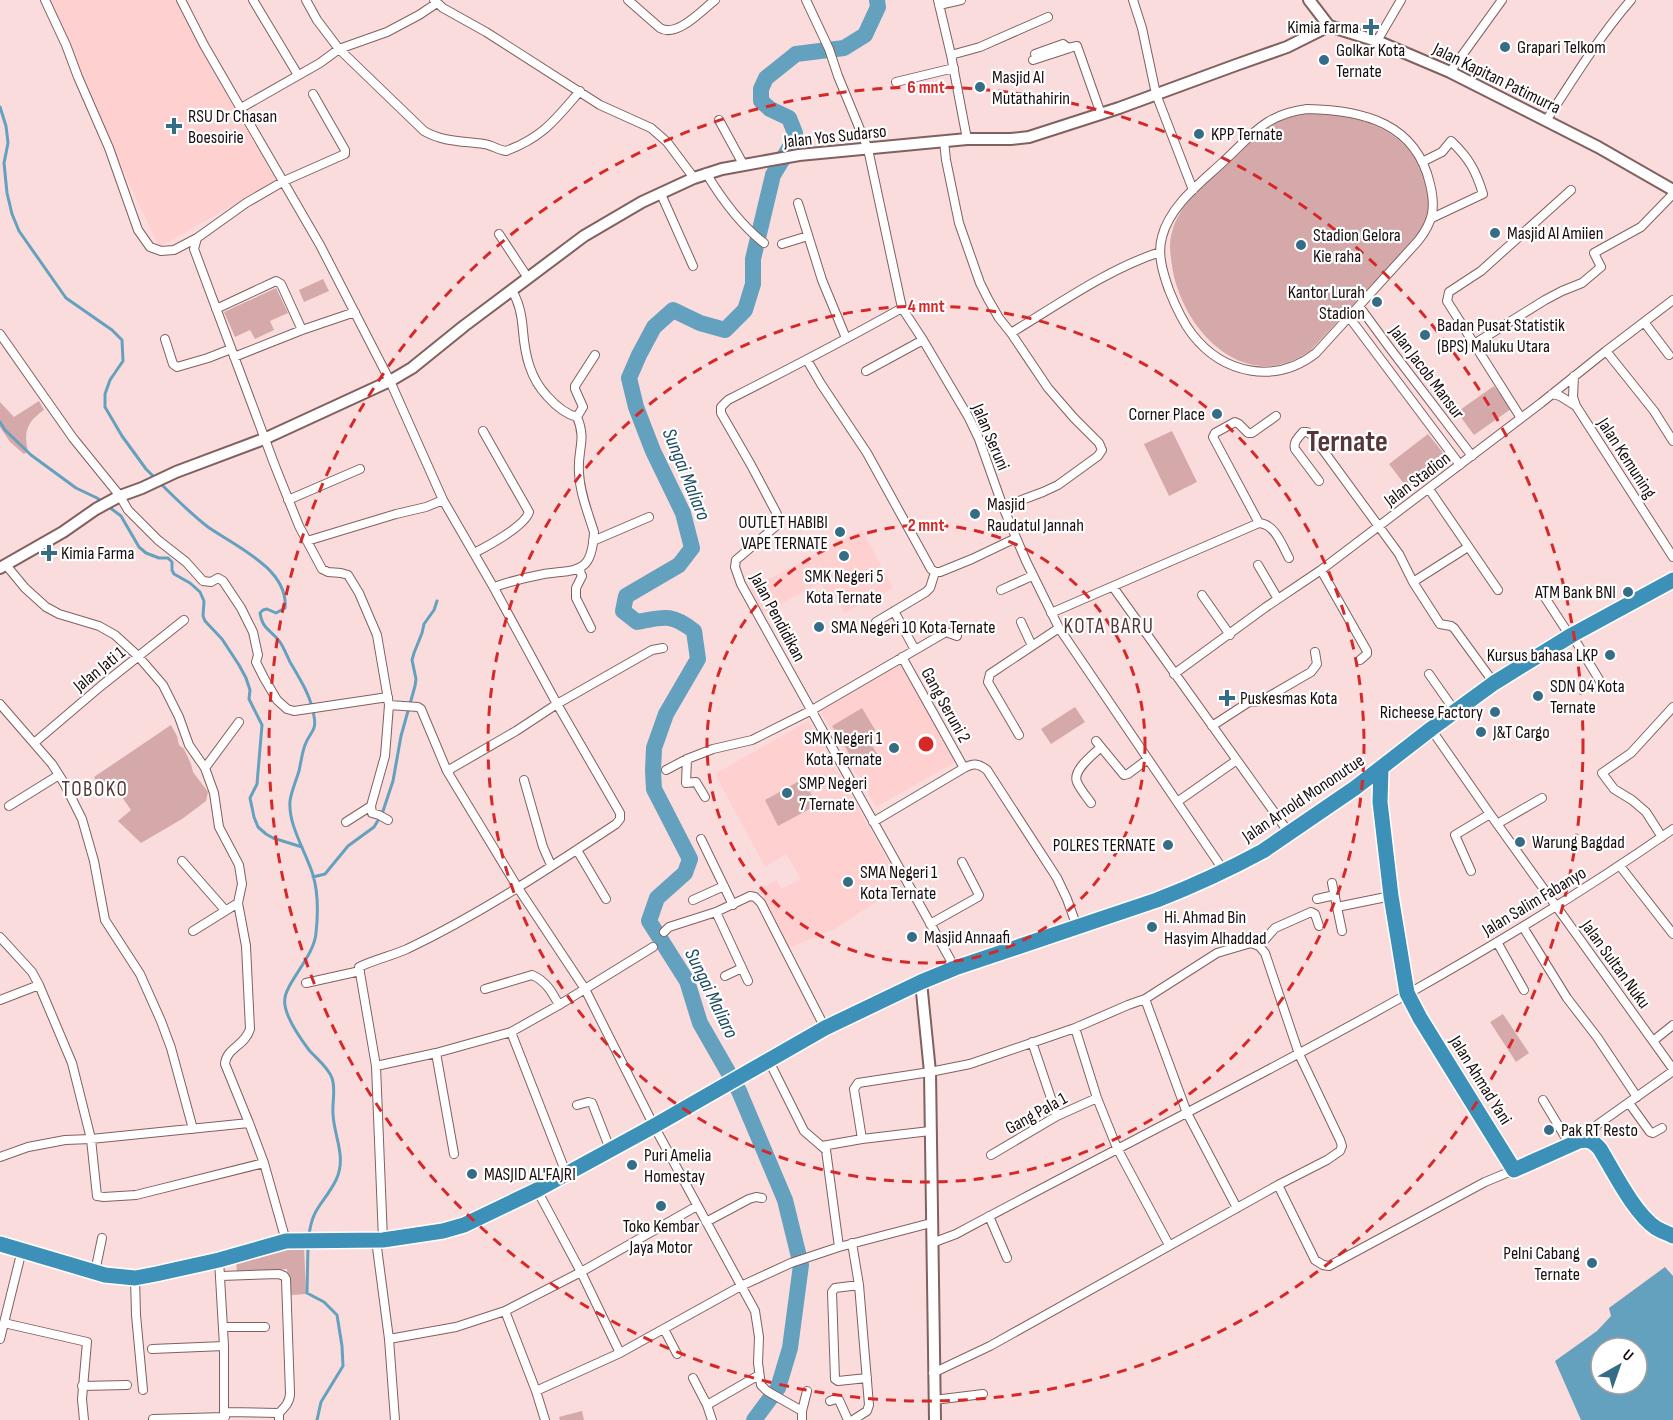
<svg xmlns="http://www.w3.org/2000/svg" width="1673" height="1420" viewBox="0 0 1673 1420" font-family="'Sofia Sans Condensed',sans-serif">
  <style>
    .built { fill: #fed0d0 }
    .green { fill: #d5a9a9 }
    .water { fill: #64a1bf; fill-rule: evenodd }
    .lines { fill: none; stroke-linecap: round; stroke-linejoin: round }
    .stream { stroke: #64a1bf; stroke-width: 3 }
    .river { stroke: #64a1bf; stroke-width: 16 }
    .street-casing { stroke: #816060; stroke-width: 10 }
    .secondary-casing { stroke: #816060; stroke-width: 14 }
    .highway-casing { stroke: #fff; stroke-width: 18 }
    .street { stroke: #fff; stroke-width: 8 }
    .secondary { stroke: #fff; stroke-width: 10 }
    .highway { stroke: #3d91b8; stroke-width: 15 }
    .ring { fill: none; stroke: #d62828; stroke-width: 3; stroke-dasharray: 10 8 }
    .poi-dot { fill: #356d87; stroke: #fff; stroke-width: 2 }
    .labels { text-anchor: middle; stroke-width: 4.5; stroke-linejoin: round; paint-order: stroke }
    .poi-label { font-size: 18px; fill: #1a0d0e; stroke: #fff; text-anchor: start }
    .street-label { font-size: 18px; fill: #1a0d0e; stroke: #fff }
    .water-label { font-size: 20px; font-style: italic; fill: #194b61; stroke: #fff }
    .quarter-label { font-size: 21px; letter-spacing: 1.5px; fill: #553738; stroke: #fff }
    .town-label { font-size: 30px; font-weight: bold; fill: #553738; stroke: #fff }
    .centre { fill: #d62828; stroke: #fff; stroke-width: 3 }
    .ring-label { font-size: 18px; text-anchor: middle; font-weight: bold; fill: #d62828; stroke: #fff; stroke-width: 4.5; stroke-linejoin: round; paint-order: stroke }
  </style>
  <rect width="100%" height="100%" fill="#fbdcdc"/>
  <path class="built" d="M47 0H175L276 181 159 247 77 72Z
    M862 530 893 588 845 613 833 593 828 595 821 583 763 613 750 589Z
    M899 661 956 762 876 807 818 708Z
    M808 721 902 885 835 929 789 948 759 889 776 880 782 889 801 879 786 854 765 867 715 774Z"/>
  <path class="green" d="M1307 111C1359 116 1407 126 1426 181 1433 204 1431 218 1416 237L1311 350C1248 396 1186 335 1173 272 1171 259 1168 245 1172 232 1178 206 1207 182 1225 164 1235 154 1245 140 1257 131 1271 121 1290 115 1307 111Z
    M323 279 329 291 304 302 299 290Z
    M276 288 288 313 270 321 274 330 255 339 250 330 235 337 224 312Z
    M1494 386 1511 409 1474 435 1457 412Z
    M39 401 44 410C28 421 23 431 28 451L24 454 10 442 0 427V402L14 417Z
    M1172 431 1197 482 1169 496 1144 444Z
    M1428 434 1448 459 1408 489 1389 464Z
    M1075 707 1085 722 1051 744 1041 729Z
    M862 708 877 733 868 739 878 755 870 760 867 755 855 763 832 726Z
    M171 725 177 736 179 745 184 749 191 764 193 772 208 792 206 801 182 819 141 843 118 821 131 810 112 783 98 784 94 777Z
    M803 779 817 805 778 826 765 800Z
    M1503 1014 1529 1053 1516 1062 1490 1022Z
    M304 1246 306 1294 291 1295 287 1269 237 1273 236 1261Z
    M582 1411 584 1420H560L559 1417Z"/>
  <path class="water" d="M1665 1267 1673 1276V1420H1581L1555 1361 1597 1331 1611 1316 1609 1308ZM1601 1348H1637V1384H1601Z"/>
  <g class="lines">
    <path class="stream" d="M0 107 6 126 8 143 4 163 7 193 12 214 19 231 66 298 112 330 122 340 123 361 110 380 105 394V407L122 436 146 469 155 478
      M0 422 5 430 31 455 76 488 97 498 121 516 139 547 146 553 159 558H168L172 562V570L174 574 190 583 200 592 204 601 203 616 205 621 222 639 239 665 246 678 250 690 249 699 262 725 257 784 250 798 254 817 258 827 266 834 273 838 302 847
      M159 482C175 498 191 514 208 527 235 546 289 569 285 608L276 613 267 609 263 610 260 613C263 631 271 629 280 642 284 648 287 656 290 662 300 679 311 696 314 716 317 732 310 731 305 745 302 753 301 762 299 771 296 781 291 792 290 801 288 825 306 852 313 875 318 892 318 915 316 933 315 950 298 970 290 985 288 989 285 994 285 998 282 1013 300 1038 309 1050 317 1059 328 1067 332 1078 336 1090 332 1102 333 1114 334 1137 347 1157 336 1180 324 1204 312 1207 309 1236
      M313 877 325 874 348 846 374 827 382 814 393 781 401 736 415 686 416 679 412 660 414 653 422 633 424 624 434 610 437 601
      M308 1246 307 1293 324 1302 337 1315 342 1346 343 1366 321 1402 317 1420"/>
    <path class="river" d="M754 1420 778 1388 790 1348 801 1265 785 1200 739 1091 700 1023 687 981 649 921 657 898 685 873 690 859 654 789 653 771 654 748 666 714 698 659 694 631C671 613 664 617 637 622L623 611 626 596 679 565 692 548 683 513 653 451 636 407 629 378 639 355 654 327 673 310 700 323 725 330 745 310 753 284V259L773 175 793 142 795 133 789 118 770 109 761 101V89L766 78 796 54 844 48 865 35 878 7 877 0"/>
    <g class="street-casing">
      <path id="street" d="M45 0 66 45 78 77 109 148 138 230 150 247 161 251 174 250 197 238
        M181 0 204 45 320 245 390 381 443 500 494 588 557 704 620 813V819L616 824C548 869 480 914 407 949 391 956 374 960 359 967L376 1066 383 1240
        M253 0 298 75
        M306 0 317 20 339 49 424 131C443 142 462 141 484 144 492 145 498 150 506 151 543 137 555 120 580 91
        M434 0 443 8 486 32 600 105 651 128 667 142 694 178
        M628 0 660 28C677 38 702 10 715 0
        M806 0 829 49 838 76 868 149 902 308 923 340 969 418 979 439 1003 507 1026 561 1059 628 1224 871
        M938 0 951 55 967 139
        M1133 0 1142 28 1156 94 1193 190
        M939 5 961 0
        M1377 41 1401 0
        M1035 54 1063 44 1068 48 1077 46 1101 114
        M951 55 980 47 1048 17
        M1033 60 1070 48
        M1450 72 1502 0
        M896 82 954 68
        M313 94 345 150V154L284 181 246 203 197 238 194 249 275 466 299 526 322 569 328 572 341 573 348 575 359 593 377 635 389 705 418 707 421 709 447 771 518 888 585 989 654 1126 755 1311 759 1337 758 1363 761 1385 767 1391 802 1411V1420
        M241 108 320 63 339 49 387 32 419 15 437 3
        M1307 109C1363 110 1416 123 1430 184 1436 208 1433 222 1418 241L1316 353C1275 385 1223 374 1192 334 1182 321 1175 305 1169 290 1163 273 1157 254 1162 237 1170 205 1202 182 1225 160 1253 134 1266 114 1307 109Z
        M719 120 743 164
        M1546 121C1573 79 1599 37 1631 0
        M944 141 946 160 959 223 980 283 988 299 999 318 1011 333 1048 388 1074 418 1099 443 1102 450 1098 456 1058 485 1043 492 1003 507
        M1422 162 1442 152 1451 141C1469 158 1476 171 1483 194L1432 218
        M706 173C721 198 741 225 764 243
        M661 194 693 266
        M798 203 822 280 846 338
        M499 234 528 278
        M782 244 808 236
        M1359 306 1389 347 1472 456
        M902 308C845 340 787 370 728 400L721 407V413L751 465 777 514V520L776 526 736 560 735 567 741 584 955 968
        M216 309 276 281 281 284 302 330
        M1349 317 1460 465
        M1644 322 1669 355
        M1011 333C1059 304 1106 270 1160 252
        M0 334 73 438 120 496 128 510 158 540 186 562 203 581 211 582 218 578 223 581 241 608 253 632 258 655 256 662 264 678 277 700 287 709 294 711 388 697
        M165 339 173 364 177 367 208 358 231 349
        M1474 344 1545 300 1562 291 1582 283 1601 267 1594 253 1641 227 1673 194
        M1606 351 1654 411 1673 441
        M234 357 302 330 355 312
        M807 360 821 384 867 453 931 569 935 572H940L972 559 1016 538
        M866 371 923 340
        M1574 376 1573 397 1576 406 1673 557
        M1552 394 1560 396 1576 406
        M577 417 583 407 575 389V386L595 355
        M1521 418 1447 301 1449 292 1481 271 1571 190
        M1319 481 1295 449C1293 442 1298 438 1303 432H1307L1312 435 1399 554 1413 582 1440 624 1451 626 1454 628 1494 683
        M1429 489 1498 590
        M288 500 360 469
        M1259 523C1275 524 1282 545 1289 558
        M307 541 396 514 426 507 443 500
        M593 541 649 517
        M474 553C488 546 525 526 529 512L483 431
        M6 565 25 588 46 607 59 614 99 626 115 635 138 656 163 685 179 717 189 745 205 768 214 793 219 827 239 865 242 884 238 903 246 946 250 1029C245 1046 226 1048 225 1064L249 1123
        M1258 565 1278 599
        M579 569 582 576 576 588V598L591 628
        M1321 570 1367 651V654L1360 660
        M1413 582 1468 547
        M1113 587 1289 833
        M494 588 497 586C512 581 528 577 544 574 577 569 592 575 594 532 588 513 580 493 579 473 577 450 587 440 577 417 565 414 555 405 547 396 530 378 525 355 523 331 522 317 520 303 512 291
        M1001 590 1032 576
        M1542 593 1570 636
        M1202 595 1230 635
        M894 611 915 650
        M1051 613 1259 523 1213 437 1215 433 1235 422 1239 424 1248 433H1252L1276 416
        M876 622 926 592 930 588 935 572
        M1021 622 1032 646
        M1572 635 1600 681
        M902 657 964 768
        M1174 674 1266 607 1321 570 1541 403 1606 351 1673 300
        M1429 674 1455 711
        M0 704 52 764 64 783 82 819 94 861 105 920 140 974 161 1021 171 1048 193 1129
        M1212 726 1249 702 1261 701 1311 672 1317 664 1315 652
        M1431 729 1490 814 1673 1069
        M1019 735 988 682 990 674 1059 628
        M1096 741 1124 775 1128 774 1148 759
        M34 743 101 686 184 620
        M687 759 686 783 696 782 705 797
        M205 768 239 722
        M666 770 687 759 713 749 752 740 812 710 946 632 957 636
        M447 771 516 731 557 704 652 650 663 648
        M524 780 543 847 551 865
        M1177 802 1237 760
        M1091 803C1086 796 1080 789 1077 782 1072 770 1094 754 1101 747
        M9 806 59 775
        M371 806 372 813 379 815 388 820
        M346 822 371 806 385 756 389 705
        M873 822 964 768C973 763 978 763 987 770L1057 878 1067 899 1077 927
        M1497 824 1542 798
        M1662 837 1646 812 1632 800 1614 789 1602 773 1631 753 1673 707
        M701 839 733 905
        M577 850 606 899
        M182 861 225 910
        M1620 866 1673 934
        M1471 871 1455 835 1490 814
        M1332 883 1342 931
        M1317 899 1335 895
        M693 900 724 886
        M1337 907 1391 896
        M716 912 748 981
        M930 924 978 897 979 895 962 862
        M1523 927 1567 998 1597 1037 1637 1097
        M193 931 238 903
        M664 932 669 927 716 912 750 896 755 897 761 903 825 1028
        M0 937 32 972 39 985 72 1063 91 1139 97 1196 104 1197 136 1195 264 1163
        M1497 942 1524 990
        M1259 946 1275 928 1311 912 1315 914 1319 926
        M725 976 742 968
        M306 983 360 971
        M485 989 532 975C546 981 552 992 559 1005
        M0 1000 39 985
        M1075 1028 1128 1005 1145 999 1187 1113 1237 1208
        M511 1032 566 1173
        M1653 1041 1673 1025
        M1032 1042 1057 1116
        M436 1053 454 1154
        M769 1061 804 1131 826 1150 839 1247
        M376 1066 436 1053 511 1032 559 1005 653 947
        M1543 1100 1570 1145
        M1629 1103 1650 1132 1653 1133 1662 1128
        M577 1105 588 1102 592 1103 610 1149
        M862 1139 854 1089 858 1083 930 1072 970 1064 1075 1028 1097 1098 1117 1148 1169 1245
        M1588 1139 1597 1125 1673 1071
        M822 1146 862 1139 930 1131
        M991 1155 1057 1116 1097 1098
        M0 1157 28 1147 65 1140 91 1139 249 1123 264 1163 286 1241
        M1278 1185 1315 1260 1323 1265 1329 1266 1485 1182 1514 1170
        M989 1216 1007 1258
        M706 1222 749 1199 756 1197 762 1198
        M376 1240 389 1339 395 1420
        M852 1243 859 1285 869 1405 867 1411 853 1420
        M932 1243 956 1234C1198 1104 1447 987 1673 829
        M219 1260 224 1346V1420
        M95 1272 102 1238
        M221 1276 279 1274 284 1276 286 1279 290 1393C290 1402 285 1407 279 1413
        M135 1278 136 1315 143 1390
        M859 1285 835 1288 832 1292 835 1379 838 1381 867 1378
        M505 1311 581 1272 537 1190
        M4 1323 87 1342 82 1399 84 1420
        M223 1327H265
        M664 1329 677 1354
        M0 1339 22 1250
        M389 1339 456 1327 505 1311 536 1391 545 1420
        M152 1349 224 1346
        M620 1353 581 1272 697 1206
        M933 1373 990 1346 1278 1185 1327 1160 1340 1151 1342 1146 1340 1140 1299 1054 1265 953 1259 946 1251 943 1217 953 1145 999
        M693 1378 707 1405 759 1375
        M82 1386 127 1385
        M536 1391 620 1353 741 1286 791 1263 839 1247 931 1223
        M934 1400 983 1394
        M830 1401 836 1399 839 1400 848 1420
        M707 1405 712 1420
        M802 1411 807 1391
        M225 1412 279 1413V1420
        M153 1419 225 1417"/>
    </g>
    <g class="secondary-casing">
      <path id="secondary" d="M1309 0 1329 26 1377 41 1450 72 1598 147 1673 190
        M0 568 63 532 96 509 120 496 142 488 176 472 264 439 390 381 412 368 464 326 584 236 642 202 694 178 722 169 799 155 967 139H1011L1029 137 1119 108 1236 65 1287 47 1329 26
        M921 982 930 1072 935 1420"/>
    </g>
    <g class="highway-casing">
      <path id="highway" d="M1381 768 1380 802 1391 896 1407 993 1420 1018 1514 1170 1579 1141C1589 1139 1593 1141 1600 1149 1614 1172 1634 1213 1656 1228 1661 1231 1667 1233 1673 1236
        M0 1244 105 1275 135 1278 156 1274 219 1260 286 1241 383 1240 443 1231 464 1225 537 1190 654 1126 825 1028 921 982 955 968 1157 900C1193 886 1228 870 1263 851L1355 788 1431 729 1494 683 1572 635 1673 580"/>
    </g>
    <use href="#street" class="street"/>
    <use href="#secondary" class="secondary"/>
    <use href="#highway" class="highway"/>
  </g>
  <g class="ring">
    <circle cx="926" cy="744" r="219"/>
    <circle cx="926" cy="744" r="438"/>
    <circle cx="926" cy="744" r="657"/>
  </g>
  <g class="poi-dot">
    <path d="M1368 18h6v6h6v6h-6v6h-6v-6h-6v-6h6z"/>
    <circle cx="1505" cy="47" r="6"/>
    <circle cx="1324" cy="60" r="6"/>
    <circle cx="980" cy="87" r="6"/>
    <path d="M171 117h6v6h6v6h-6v6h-6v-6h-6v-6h6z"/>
    <circle cx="1199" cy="134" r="6"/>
    <circle cx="1495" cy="233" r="6"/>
    <circle cx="1301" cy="245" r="6"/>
    <circle cx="1377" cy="302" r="6"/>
    <circle cx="1425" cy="335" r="6"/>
    <circle cx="1217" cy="414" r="6"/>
    <circle cx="975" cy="514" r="6"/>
    <circle cx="840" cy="532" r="6"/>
    <path d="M46 544h6v6h6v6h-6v6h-6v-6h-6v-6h6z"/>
    <circle cx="844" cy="556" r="6"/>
    <circle cx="1628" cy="592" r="6"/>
    <circle cx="819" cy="627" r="6"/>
    <circle cx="1610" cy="655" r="6"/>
    <circle cx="1538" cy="696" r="6"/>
    <path d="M1224 689h6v6h6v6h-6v6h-6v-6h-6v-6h6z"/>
    <circle cx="1495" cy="712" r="6"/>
    <circle cx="1481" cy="732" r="6"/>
    <circle cx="894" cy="748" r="6"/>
    <circle cx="787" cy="793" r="6"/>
    <circle cx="1520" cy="842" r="6"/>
    <circle cx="1168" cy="845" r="6"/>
    <circle cx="848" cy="882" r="6"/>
    <circle cx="1152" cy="927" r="6"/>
    <circle cx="912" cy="937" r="6"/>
    <circle cx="1549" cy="1130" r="6"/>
    <circle cx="632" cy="1165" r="6"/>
    <circle cx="472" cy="1174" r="6"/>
    <circle cx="661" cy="1206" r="6"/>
    <circle cx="1592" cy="1263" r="6"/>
  </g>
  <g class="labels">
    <g class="poi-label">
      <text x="1359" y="33" text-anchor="end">Kimia farma</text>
      <text x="1517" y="53">Grapari Telkom</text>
      <text x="1336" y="56">Golkar Kota<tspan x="1336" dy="21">Ternate</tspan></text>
      <text x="992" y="83">Masjid Al<tspan x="992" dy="21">Mutathahirin</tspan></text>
      <text x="188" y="122">RSU Dr Chasan<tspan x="188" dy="21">Boesoirie</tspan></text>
      <text x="1211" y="140">KPP Ternate</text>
      <text x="1507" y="239">Masjid Al Amiien</text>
      <text x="1313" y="241">Stadion Gelora<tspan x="1313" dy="21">Kie raha</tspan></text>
      <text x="1365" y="298" text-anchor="end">Kantor Lurah<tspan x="1365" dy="21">Stadion</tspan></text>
      <text x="1437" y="331">Badan Pusat Statistik<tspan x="1437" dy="21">(BPS) Maluku Utara</tspan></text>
      <text x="1205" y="420" text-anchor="end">Corner Place</text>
      <text x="987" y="510">Masjid<tspan x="987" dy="21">Raudatul Jannah</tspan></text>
      <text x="828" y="528" text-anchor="end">OUTLET HABIBI<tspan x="828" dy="21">VAPE TERNATE</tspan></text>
      <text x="61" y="559">Kimia Farma</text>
      <text x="844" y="582" text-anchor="middle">SMK Negeri 5<tspan x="844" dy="21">Kota Ternate</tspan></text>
      <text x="1616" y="598" text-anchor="end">ATM Bank BNI</text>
      <text x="831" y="633">SMA Negeri 10 Kota Ternate</text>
      <text x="1598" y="661" text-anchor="end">Kursus bahasa LKP</text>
      <text x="1550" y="692">SDN 04 Kota<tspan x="1550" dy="21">Ternate</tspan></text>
      <text x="1240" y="704">Puskesmas Kota</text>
      <text x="1483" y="718" text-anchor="end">Richeese Factory</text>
      <text x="1493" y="738">J&amp;T Cargo</text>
      <text x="882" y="744" text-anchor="end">SMK Negeri 1<tspan x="882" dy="21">Kota Ternate</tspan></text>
      <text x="799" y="789">SMP Negeri<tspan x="799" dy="21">7 Ternate</tspan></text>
      <text x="1532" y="848">Warung Bagdad</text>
      <text x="1156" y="851" text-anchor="end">POLRES TERNATE</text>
      <text x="860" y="878">SMA Negeri 1<tspan x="860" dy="21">Kota Ternate</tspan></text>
      <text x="1164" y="923">Hi. Ahmad Bin<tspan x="1164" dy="21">Hasyim Alhaddad</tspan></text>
      <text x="924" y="943">Masjid Annaafi</text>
      <text x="1561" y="1136">Pak RT Resto</text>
      <text x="644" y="1161">Puri Amelia<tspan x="644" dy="21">Homestay</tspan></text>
      <text x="484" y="1180">MASJID AL'FAJRI</text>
      <text x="661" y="1232" text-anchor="middle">Toko Kembar<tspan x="661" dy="21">Jaya Motor</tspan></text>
      <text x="1580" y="1259" text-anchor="end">Pelni Cabang<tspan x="1580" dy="21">Ternate</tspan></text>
    </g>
    <g class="street-label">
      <text transform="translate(1497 78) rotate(26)" y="6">Jalan Kapitan Patimurra</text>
      <text transform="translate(835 136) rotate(-6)" y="6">Jalan Yos Sudarso</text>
      <text transform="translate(1427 372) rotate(53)" y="6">Jalan Jacob Mansur</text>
      <text transform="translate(991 437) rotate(67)" y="6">Jalan Seruni</text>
      <text transform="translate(1627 458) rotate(57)" y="6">Jalan Kemuning</text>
      <text transform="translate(1417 479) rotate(-37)" y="6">Jalan Stadion</text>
      <text transform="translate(778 617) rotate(62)" y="6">Jalan Pendidikan</text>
      <text transform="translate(99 669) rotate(-39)" y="6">Jalan Jati 1</text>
      <text transform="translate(946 705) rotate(61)" y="6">Gang Seruni 2</text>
      <text transform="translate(1303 798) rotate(-34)" y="6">Jalan Arnold Mononutue</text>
      <text transform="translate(1534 901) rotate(-31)" y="6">Jalan Salim Fabanyo</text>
      <text transform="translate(1616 964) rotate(54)" y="6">Jalan Sultan Nuku</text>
      <text transform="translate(1481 1080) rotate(58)" y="6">Jalan Ahmad Yani</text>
      <text transform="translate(1036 1113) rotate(-29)" y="6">Gang Pala 1</text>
    </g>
    <g class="water-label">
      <text transform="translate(687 474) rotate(68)" y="7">Sungai Maliaro</text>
      <text transform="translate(712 993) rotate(64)" y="7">Sungai Maliaro</text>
    </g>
    <g class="quarter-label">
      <text x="1109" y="633">KOTA BARU</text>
      <text x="95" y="796">TOBOKO</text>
    </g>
    <g class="town-label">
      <text x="1347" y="451">Ternate</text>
    </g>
  </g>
  <circle cx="926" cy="744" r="9" class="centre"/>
  <g class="ring-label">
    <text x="926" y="93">6 mnt</text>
    <text x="926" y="312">4 mnt</text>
    <text x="926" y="531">2 mnt</text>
  </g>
  <g transform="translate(1619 1366) rotate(40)"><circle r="28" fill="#ffffff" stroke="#a39e9f" stroke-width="1.5"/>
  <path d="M0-4.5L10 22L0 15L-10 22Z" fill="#356d87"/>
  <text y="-9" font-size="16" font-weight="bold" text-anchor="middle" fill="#1a0d0e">U</text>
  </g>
</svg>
